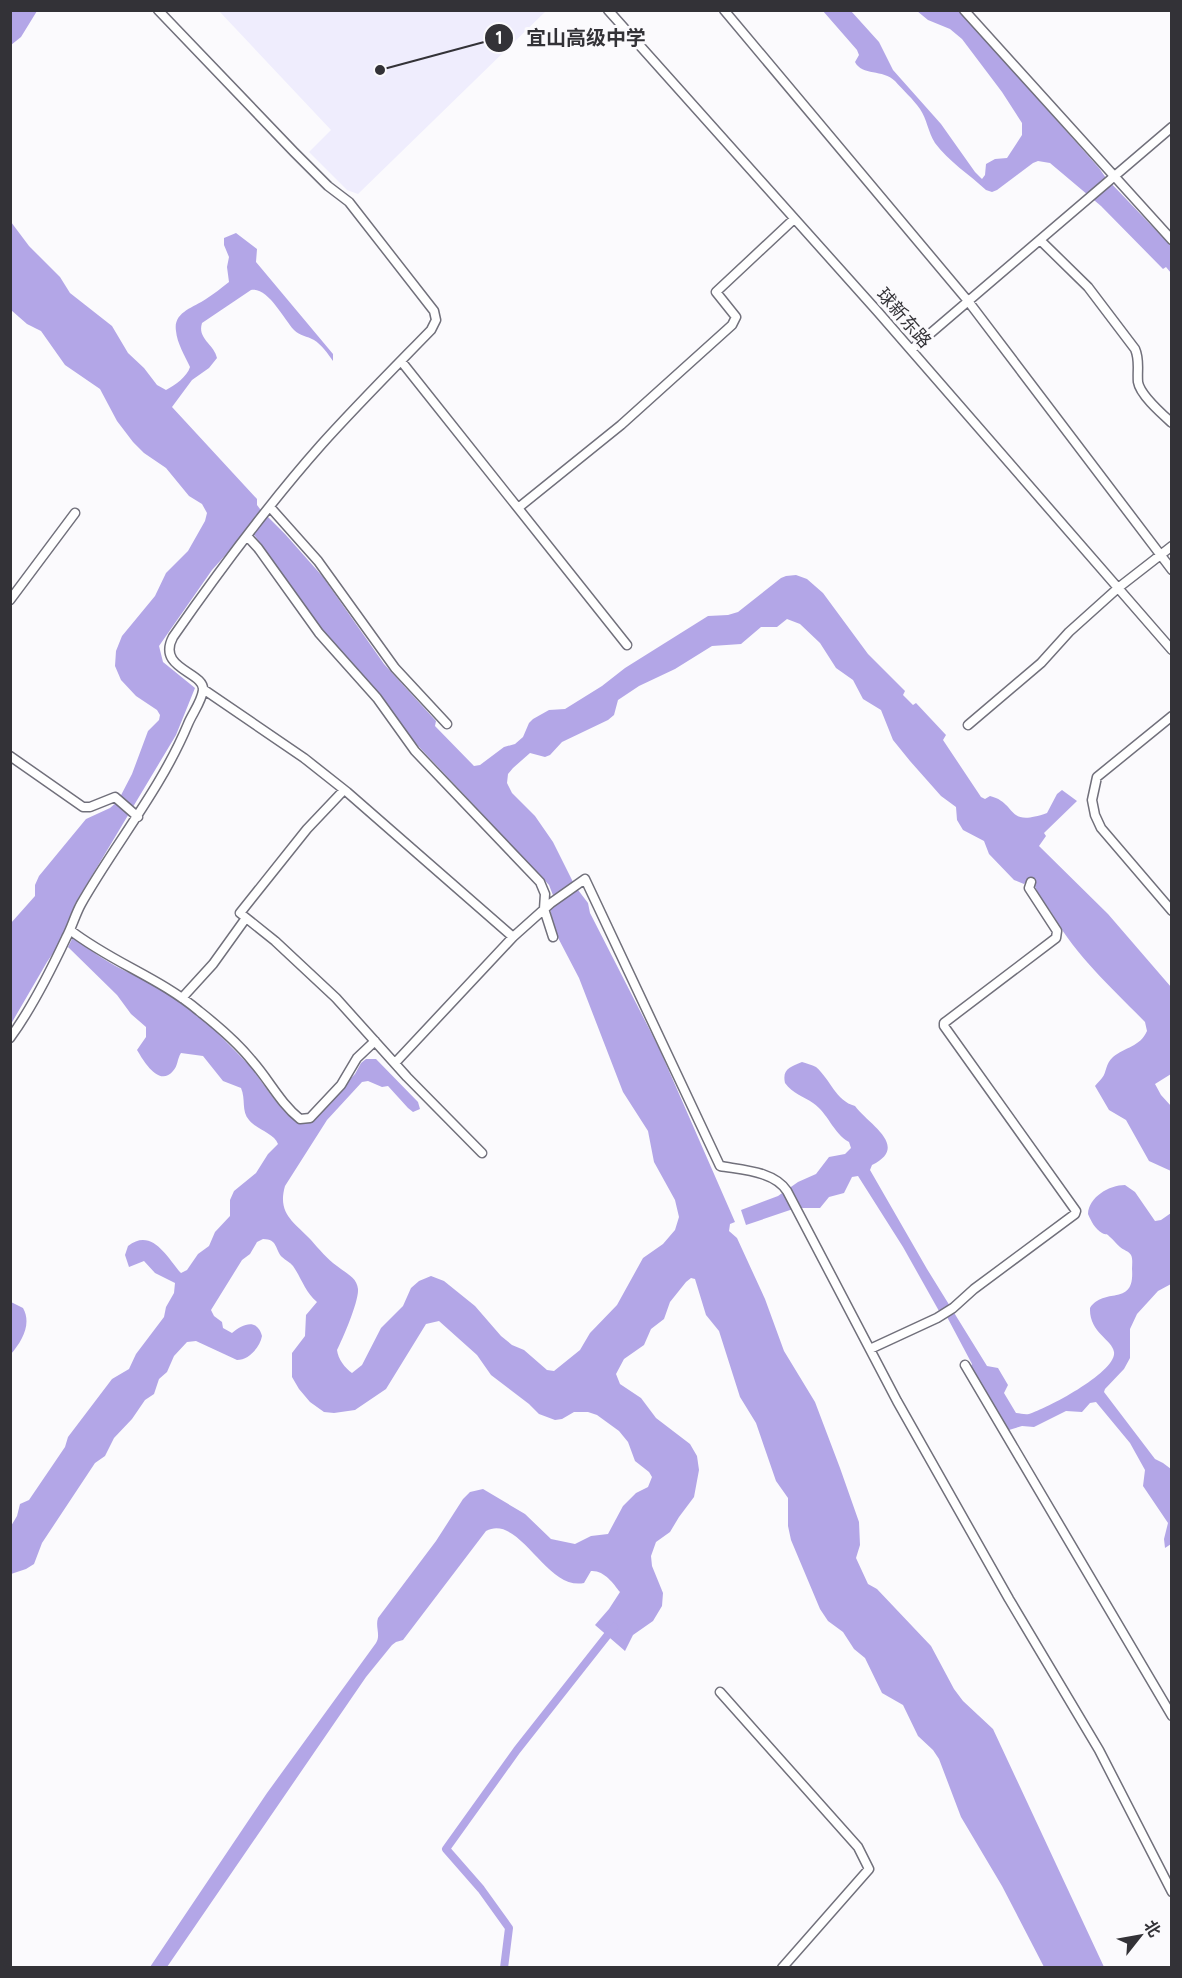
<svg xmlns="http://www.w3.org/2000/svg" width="1182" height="1978" viewBox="0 0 1182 1978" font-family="Quicksand,'Noto Sans SC',sans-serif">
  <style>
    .built { fill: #efedfd }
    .water { fill: #b3a6e7 }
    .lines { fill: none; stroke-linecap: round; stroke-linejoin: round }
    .canal { stroke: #b3a6e7; stroke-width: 8 }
    .minor-casing { stroke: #71707b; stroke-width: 11 }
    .minor { stroke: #fff; stroke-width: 8 }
    .labels { text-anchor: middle; stroke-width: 6; stroke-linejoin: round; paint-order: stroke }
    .street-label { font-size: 18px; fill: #333237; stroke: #fbfafd }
    .leader { fill: none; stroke: #333237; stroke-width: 2 }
    .callout-dot { fill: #333237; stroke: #fbfafd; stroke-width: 2 }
    .mark-label { font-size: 18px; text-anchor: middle; font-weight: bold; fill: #fff }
    .callout-label { font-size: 20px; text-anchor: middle; font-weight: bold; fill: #333237; stroke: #fbfafd; stroke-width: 6; stroke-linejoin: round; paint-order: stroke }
  </style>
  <rect width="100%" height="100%" fill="#fbfafd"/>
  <path class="built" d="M219 11H546L358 194 347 190 309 152 331 130Z"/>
  <path class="water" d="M10 11H37L21 37 11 45Z
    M823 11H851L879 42 893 70 941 124 975 172 982 179 985 175 986 164 995 159 1007 158 1022 135V123L1002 92 962 39 950 29 928 20 917 11H960L1099 168 1106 178 1171 246V273L1166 267 1163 269 1101 206 1050 163 1038 161 1033 163 997 190 992 192 986 190C970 175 948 161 935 143 928 132 927 119 920 109 913 99 903 90 895 81 883 69 862 76 855 62L859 55 857 50Z
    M11 222 29 246 60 277 70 293 112 326 128 353 144 368 157 385 166 390C175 385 187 377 190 367 185 356 177 343 176 331 173 312 193 308 206 299 214 294 221 288 229 282L227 267 229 257 224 245V238L236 233 257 249 256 262 333 354V361C328 354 322 345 314 340 307 336 300 336 294 330 283 318 268 287 251 290L202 323C197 339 214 344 217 358L209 368 192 380 172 407 257 499V505L260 509 285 534 323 577 384 664 436 721 435 726 474 766 480 765 504 747 515 744 523 737 529 723 533 719 549 710 565 709 602 686 625 668 708 616 728 615 738 612 781 578 786 576 796 575 807 579 823 593 868 654 905 691 903 695 913 705 916 703 946 735 943 740 981 797 985 799 990 796C1018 803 1005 828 1047 813L1057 794 1062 790 1077 801 1044 833 1046 836 1039 846 1108 914 1171 987V1074L1155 1084 1161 1095 1171 1106V1171L1149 1161 1126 1120 1109 1110 1095 1086C1097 1083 1100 1081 1102 1078 1107 1072 1105 1064 1113 1057 1125 1047 1140 1047 1147 1031L1145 1022C1113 989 1077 957 1054 917 1046 903 1038 897 1033 881L1029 879 1024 884 1014 880 989 854 984 841 963 830 957 820 956 807 941 796 910 761 893 740 881 710 863 699 853 680 836 668 820 643 800 624 787 619 777 627H761L741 644 712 646 675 669 639 686 618 700 614 715 608 720 562 742 550 755 545 757 530 753 513 768 508 774 507 783 512 793 535 816 553 842 575 886 588 903 590 913 659 1048 735 1222 730 1224 729 1231 737 1238 765 1299 784 1351 815 1402 840 1468 859 1522 860 1545 856 1558 868 1584 877 1589 931 1646 954 1689 963 1701 993 1729 1104 1967H1044L1002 1886 961 1817 939 1759 933 1750 918 1736 903 1705 882 1693 865 1658 854 1649 843 1632 828 1621 820 1609 791 1540 788 1526V1498L776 1481 756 1423 740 1397 719 1331 706 1315 695 1279 691 1278 686 1282 670 1302 664 1319 651 1329 644 1345 624 1359 616 1374 620 1384 641 1398 656 1418 690 1444 697 1456 699 1470 694 1497 679 1517 670 1532 656 1542 651 1556 652 1566 663 1593 662 1606 653 1621 633 1635 625 1651 595 1625 609 1609 620 1592C613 1583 604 1570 591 1571L584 1583C546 1591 520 1513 486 1531L403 1640 396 1642 392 1645 366 1677 167 1967H150L267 1793 376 1643C381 1635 375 1627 378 1618L436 1541 463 1499 470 1492 483 1489 525 1514 551 1539 575 1544 591 1536 608 1534 623 1506 636 1493 648 1487 652 1477 649 1472 635 1461 628 1442 619 1431 597 1415 588 1412H574L562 1419 555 1420 539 1414 529 1404 491 1375 477 1355 439 1321 426 1324 386 1389 355 1410 334 1413 324 1412 310 1402 299 1389 292 1377V1353L305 1336 306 1315 317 1302C305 1292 302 1279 293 1266 290 1262 286 1261 282 1257 275 1250 278 1239 263 1239L257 1242 250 1254 242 1260 211 1310 214 1316 222 1322 223 1328 232 1333C243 1324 257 1318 262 1336 260 1347 249 1360 237 1360L196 1341 187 1342 174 1356 167 1372 159 1379 154 1394 145 1400 132 1419 114 1438 105 1456 95 1463 42 1543 34 1564 26 1569 11 1574V1526L17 1516 20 1504 29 1500 65 1447 68 1437 112 1379 129 1369 136 1354 164 1317 166 1307 174 1293 175 1283 155 1273 144 1261 129 1267 125 1255 128 1246C151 1228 166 1255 179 1271L181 1273 187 1270 198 1254 209 1246 215 1232 230 1216V1200L234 1191 256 1173 268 1154 278 1144C274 1133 257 1130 249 1120 241 1111 246 1099 241 1088L223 1081 203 1056 181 1053C177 1059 178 1066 173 1071 159 1088 143 1060 137 1050L146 1037V1027L131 1014 117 995 68 947 73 937C84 945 95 954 107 961 128 974 152 982 173 995 201 1014 224 1040 248 1064 262 1079 284 1121 304 1123L312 1118 355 1074 361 1063 366 1059H376L418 1102 420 1109 413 1112 408 1108 388 1086 382 1087 368 1081 362 1082 327 1120 285 1186C277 1214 294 1222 311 1240 319 1249 327 1259 337 1266 345 1273 357 1277 358 1289 359 1301 343 1338 337 1350 338 1359 345 1368 352 1373L362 1365 381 1328 403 1306 411 1288 419 1281 431 1276 444 1281 475 1306 501 1336 512 1345 524 1350 547 1370 554 1371 580 1350 590 1333 617 1305 643 1258 663 1244 675 1230 679 1217 675 1200 654 1162 648 1131 623 1092 579 978 555 932 550 909 556 903 549 885 405 732 317 623 255 536 248 530 212 570 159 646 163 662 195 688 176 735 75 904 64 937 47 962 11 1024V923L35 896V885L39 876 86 819 110 808 118 801 132 774 148 731 159 720 160 715 157 710 136 696 121 680 115 666 116 651 122 636 155 596 166 573 188 551 205 521 207 513 202 504 189 496 166 468 144 453 133 442 117 421 100 389 65 365 41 331 27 324 11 310Z
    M802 1062C806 1063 812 1065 816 1067 830 1079 836 1101 855 1106 869 1125 910 1146 872 1165L870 1170 927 1269 987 1366 998 1368 1008 1385 1004 1393 1016 1413C1021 1413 1024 1415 1029 1414 1046 1409 1117 1372 1114 1352 1112 1339 1089 1333 1090 1308 1105 1286 1135 1308 1132 1269 1132 1265 1133 1259 1131 1255 1129 1251 1123 1250 1120 1247 1116 1244 1114 1240 1110 1237 1105 1232 1108 1236 1102 1233 1095 1229 1091 1221 1088 1214 1089 1197 1109 1185 1125 1185L1135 1192 1155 1221 1161 1220 1171 1213V1284L1158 1291 1137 1314 1130 1329V1358L1124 1369 1105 1389 1104 1392 1155 1459 1163 1463 1171 1469V1544L1165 1548 1164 1539 1168 1523 1143 1486 1145 1470 1130 1443 1096 1402 1090 1403 1082 1412 1066 1411 1034 1427 1022 1426 1009 1430 971 1366 972 1364 946 1315 943 1311H939L903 1247 858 1176 852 1177 844 1193 829 1197 820 1208H796L746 1225 741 1210 778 1196 798 1182 816 1174 829 1157 845 1154 851 1148 849 1142C833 1133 828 1113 813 1103 803 1096 793 1094 785 1083 782 1069 790 1067 802 1062Z
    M11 1302 23 1308C32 1324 22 1341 11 1354Z"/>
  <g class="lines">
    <path class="canal" d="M504 1968 509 1928 481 1889 446 1849 517 1750 614 1627"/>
    <g class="minor-casing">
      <path id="minor" d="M608 10 878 312 1172 650
        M724 10 968 301 1172 570
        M964 10 1172 240
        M1040 240 1088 287 1135 349C1140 360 1137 370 1138 382 1140 395 1162 414 1172 423
        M911 350 1172 127
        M401 361 627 645
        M270 507 318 561 395 668 447 724
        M518 508 621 425 732 325 736 317 716 292 794 219
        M247 536 258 548 319 633 377 698 415 751 540 882 545 894 544 909 553 937
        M10 600 75 513
        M203 689 304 758 347 792 513 937
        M1172 716 1097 777 1092 800 1095 815 1101 828 1172 911
        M968 725 1041 663 1069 632 1118 588 1172 546
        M10 756 83 807H90L115 797 138 817
        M344 790 307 829 240 913 275 941 336 998 407 1077 482 1153
        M70 930C111 962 160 978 199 1011 218 1026 238 1043 253 1062 269 1080 280 1103 300 1119L310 1118 341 1085 357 1058 375 1041
        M182 998 213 964 246 918
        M10 1038C32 1008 50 972 66 938 72 927 75 915 81 904 115 844 161 789 188 724 192 714 202 701 203 690 205 672 156 669 173 637 219 571 267 506 321 445 356 406 394 368 431 330L436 320 434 311 349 202 328 186 294 152 158 10
        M395 1063 513 937 551 903 585 879 720 1166C742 1170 774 1171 787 1191L897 1401 1009 1599 1099 1750 1172 1892
        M870 1349 937 1318 953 1308 974 1289 1075 1214 1076 1211 944 1026V1023L1056 938 1057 931 1029 888 1031 882
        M965 1365 1172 1716
        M720 1692 858 1847 869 1869 782 1968"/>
    </g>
    <use href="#minor" class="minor"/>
  </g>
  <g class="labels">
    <g class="street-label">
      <text transform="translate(904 318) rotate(49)" y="6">球新东路</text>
    </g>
  </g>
  <path class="leader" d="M380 70L499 38"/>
  <g class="callout-dot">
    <circle cx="380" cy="70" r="6"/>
    <circle cx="499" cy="38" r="15"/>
  </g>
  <g class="mark-label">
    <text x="499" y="44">1</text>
  </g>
  <g class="callout-label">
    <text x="586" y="45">宜山高级中学</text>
  </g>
  <rect width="1182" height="1978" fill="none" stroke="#333237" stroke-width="24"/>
  <g transform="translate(1140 1936) rotate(59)" stroke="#fbfafd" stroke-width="4.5" paint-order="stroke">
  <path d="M0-4.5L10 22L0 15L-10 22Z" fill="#333237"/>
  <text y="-9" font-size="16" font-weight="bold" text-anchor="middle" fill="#333237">北</text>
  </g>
</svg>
